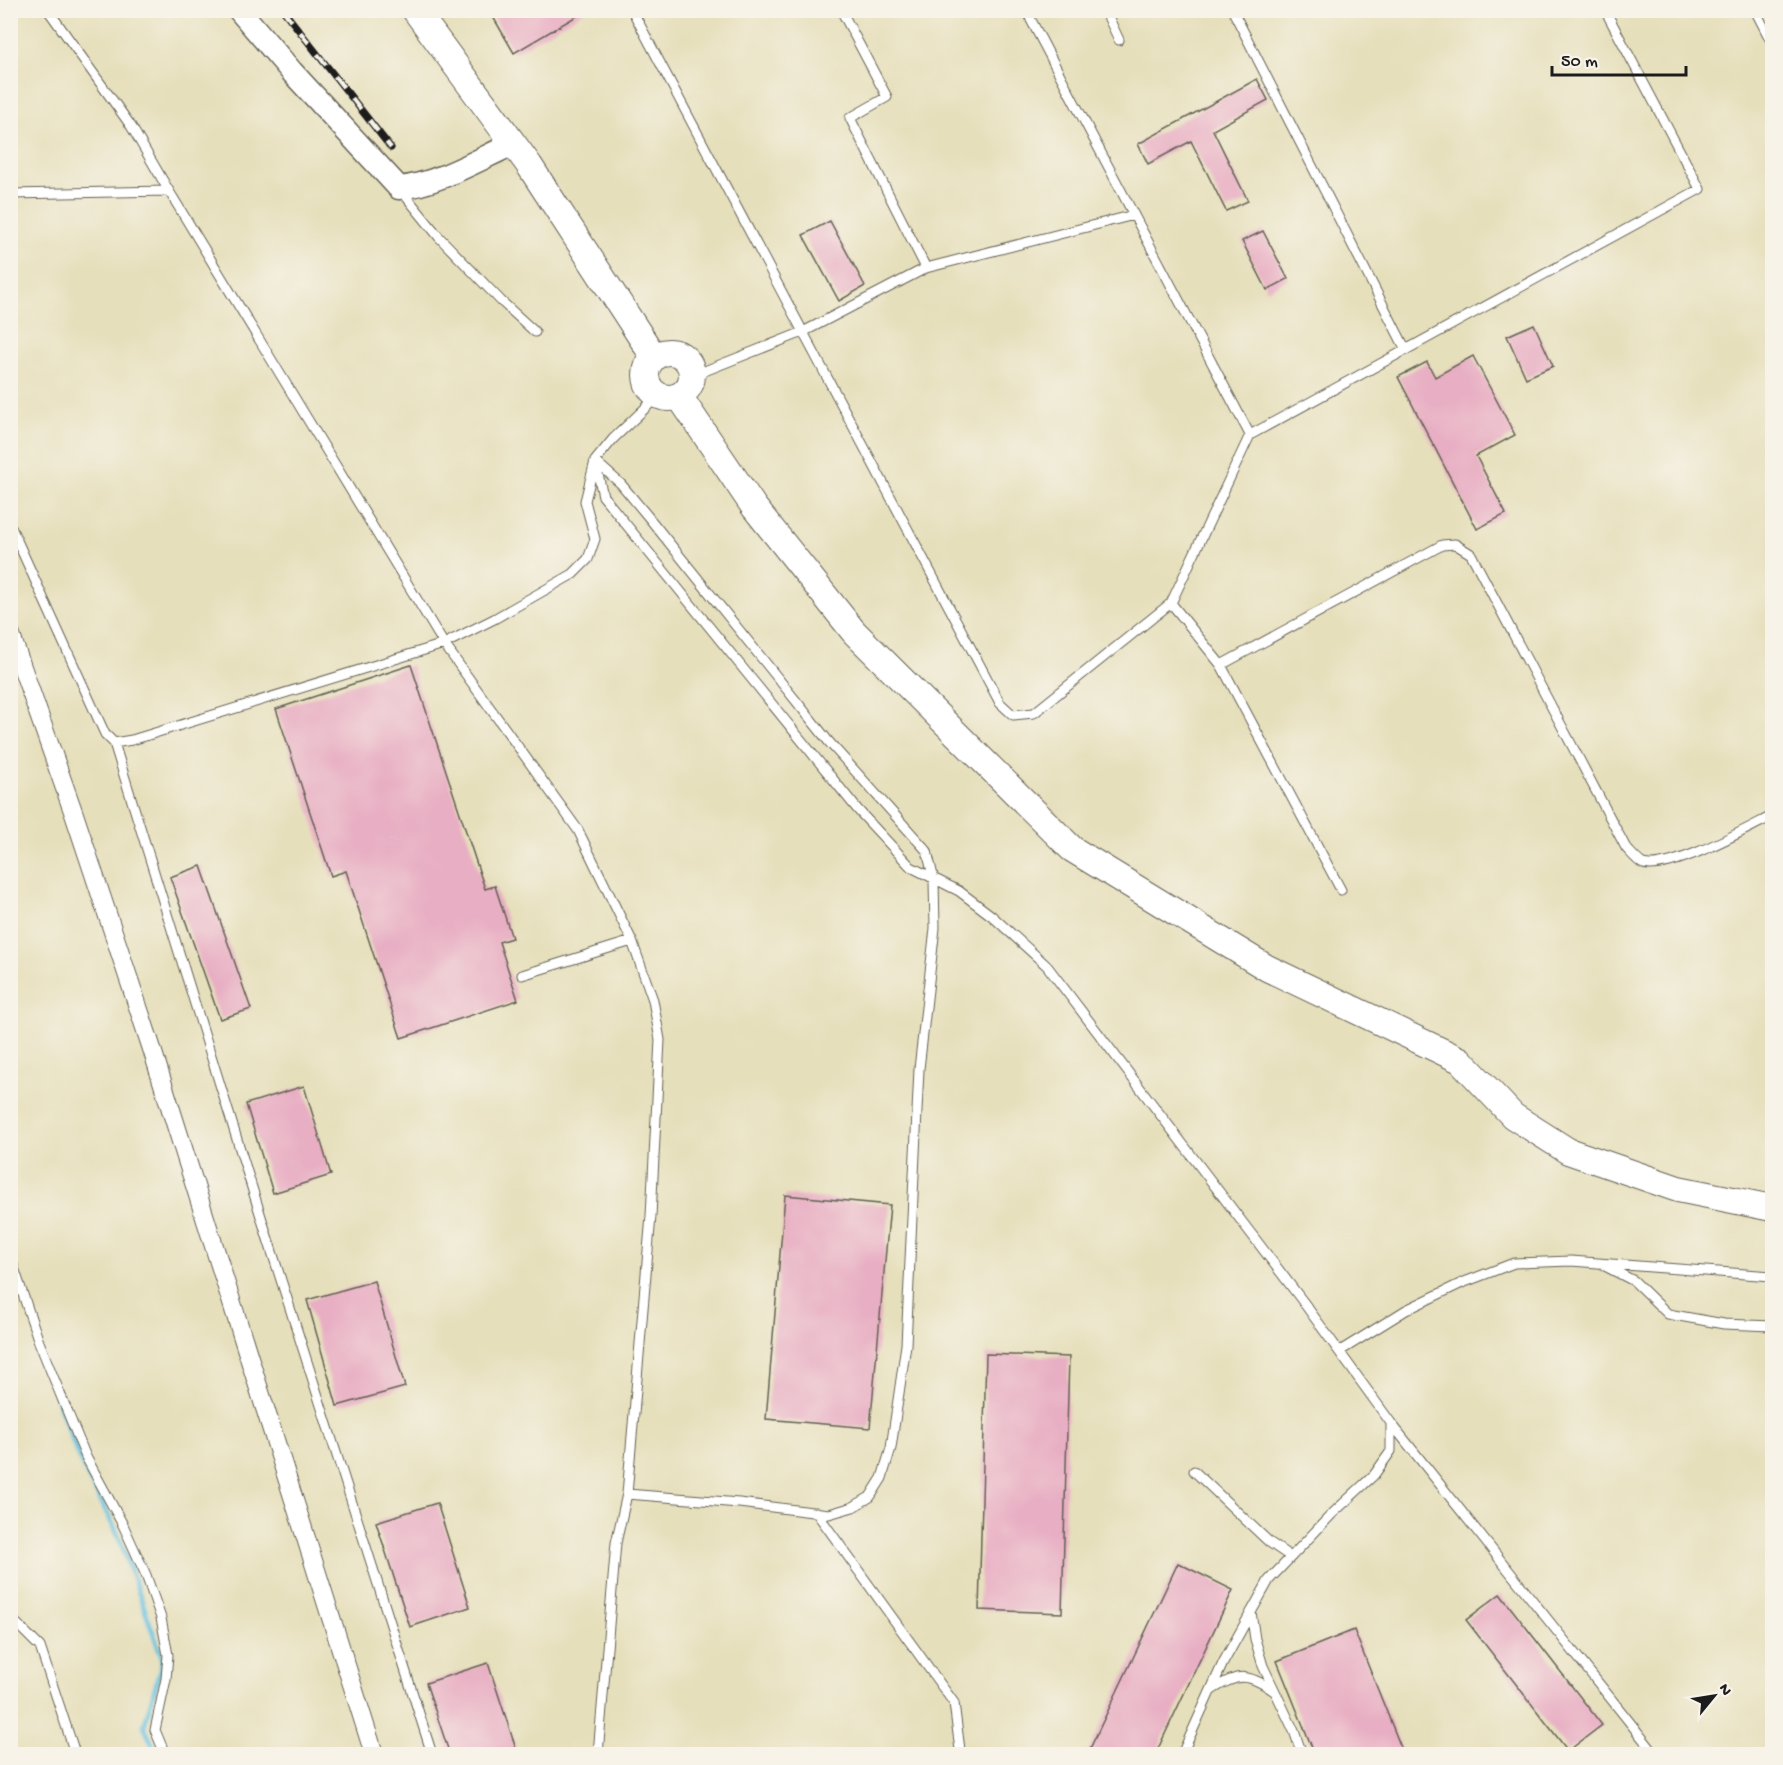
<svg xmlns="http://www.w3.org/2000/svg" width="1783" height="1765" viewBox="0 0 1783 1765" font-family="'Gochi Hand',sans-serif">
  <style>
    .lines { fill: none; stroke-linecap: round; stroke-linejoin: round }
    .stream { stroke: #61c0df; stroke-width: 5 }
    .building { fill: #e8aec3 }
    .service-casing { stroke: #636054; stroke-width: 11 }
    .minor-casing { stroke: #636054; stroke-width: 20 }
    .tertiary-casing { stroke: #636054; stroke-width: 25 }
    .secondary-casing { stroke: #636054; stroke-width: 28 }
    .service { stroke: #fff; stroke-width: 9 }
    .minor { stroke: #fff; stroke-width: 18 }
    .tertiary { stroke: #fff; stroke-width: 22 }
    .secondary { stroke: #fff; stroke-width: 26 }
    .rail-casing { stroke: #1c1c1c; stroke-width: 7 }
    .rail { stroke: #f7f3e8; stroke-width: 4.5; stroke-dasharray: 14; stroke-linecap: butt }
  </style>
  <rect width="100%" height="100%" fill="#f7f3e8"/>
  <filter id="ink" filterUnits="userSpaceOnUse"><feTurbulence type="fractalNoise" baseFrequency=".0167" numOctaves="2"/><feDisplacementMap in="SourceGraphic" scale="12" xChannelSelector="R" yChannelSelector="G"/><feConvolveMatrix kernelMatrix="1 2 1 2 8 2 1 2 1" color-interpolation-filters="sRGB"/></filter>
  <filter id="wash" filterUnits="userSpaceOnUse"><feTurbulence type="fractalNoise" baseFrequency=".008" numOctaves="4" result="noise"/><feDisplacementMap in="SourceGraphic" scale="24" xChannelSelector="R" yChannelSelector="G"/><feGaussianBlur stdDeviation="1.35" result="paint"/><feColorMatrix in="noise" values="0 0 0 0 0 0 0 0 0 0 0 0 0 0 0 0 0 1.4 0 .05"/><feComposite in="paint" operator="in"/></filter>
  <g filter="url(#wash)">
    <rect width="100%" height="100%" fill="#e6dfbb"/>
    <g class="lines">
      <path class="stream" d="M10 1274 19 1297
        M56 1396 81 1462 118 1535 163 1660 144 1726 157 1754"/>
    </g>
    <g id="blocks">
      <path class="building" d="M489 10H587L514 53Z
        M1257 79 1268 100 1213 130 1248 201 1226 211 1191 141 1148 164 1138 144Z
        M830 221 865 286 839 301 803 235Z
        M1263 231 1288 279 1267 290 1242 241Z
        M1534 324 1553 366 1526 378 1507 336Z
        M1473 356 1515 435 1476 456 1506 514 1477 529 1398 377 1427 362 1435 377Z
        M411 665 485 889 495 886 512 938 499 942 518 1000 401 1038 346 871 331 876 276 709Z
        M201 866 251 1009 220 1019 170 877Z
        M304 1086 331 1175 273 1193 246 1104Z
        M785 1195 890 1205 870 1428 766 1419Z
        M374 1281 405 1387 337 1406 307 1300Z
        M986 1354 1069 1357 1062 1613 979 1610Z
        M437 1503 470 1607 410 1627 376 1522Z
        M1178 1563 1233 1590 1155 1755H1087Z
        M1500 1594 1602 1725 1568 1751 1466 1620Z
        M1354 1630 1404 1755H1315L1277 1661Z
        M488 1663 518 1755H450L426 1683Z"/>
    </g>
  </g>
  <g filter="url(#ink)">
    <use href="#blocks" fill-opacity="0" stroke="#636054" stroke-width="1.5"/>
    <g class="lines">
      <g class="service-casing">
        <path id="service" d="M48 10 131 126 169 191
          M632 10 1000 703 1013 715 1034 713 1171 603 1250 435
          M1028 10 1031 20 1250 435 1700 189 1605 10
          M1105 10 1119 40
          M1755 10 1772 43
          M1234 13 1406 350
          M400 189 439 237 501 301 535 332
          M10 194 169 191 444 644 578 830 632 941 653 1000 660 1040 651 1216 627 1494 739 1503 829 1514 853 1507 870 1497 882 1478 891 1448 906 1345 919 1069 935 928 934 880 927 851 829 742 650 519 621 484 595 461
          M926 268 1134 215
          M692 376 803 332 926 268 850 118 887 97 841 10
          M595 461 603 496 858 810 911 867 959 891 992 916 1047 966 1304 1303 1391 1423 1655 1754
          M10 525 105 734 114 743 132 740 444 644 494 619 573 574 588 559 595 539 585 501 595 461 613 439 658 396
          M1171 603 1221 665 1341 890
          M1221 665 1442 545 1455 544 1471 554 1626 848C1631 853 1637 861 1643 864 1669 872 1746 829 1772 816
          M114 743 267 1236 432 1754
          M522 975 632 941
          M10 1256 39 1342 86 1457 123 1525 146 1575 161 1618 168 1655 166 1679 155 1730 165 1754
          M1605 1266 1634 1281 1668 1314 1724 1324 1772 1326
          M1340 1351 1406 1310 1462 1283 1514 1263 1571 1261 1772 1276
          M1194 1471 1269 1542 1291 1557
          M816 1512 954 1703 960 1750 963 1754
          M1251 1612 1255 1639 1263 1666 1294 1731 1302 1754
          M10 1617 40 1647 74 1750
          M1212 1690C1238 1673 1248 1673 1274 1691
          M598 1754 616 1543 627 1494
          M1182 1754 1223 1663 1269 1580 1332 1514 1374 1475 1391 1451V1423"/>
      </g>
      <g class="minor-casing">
        <path id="minor" d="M10 633 74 814 150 1043 374 1754"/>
      </g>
      <g class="tertiary-casing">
        <path id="tertiary" d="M239 10 292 72 399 188C438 184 477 160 513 144"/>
      </g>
      <g class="secondary-casing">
        <path id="secondary" d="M415 10 529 165 654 357
          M646 375a23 23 0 1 1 46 0a23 23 0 1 1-46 0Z
          M679 396 754 507 854 632 1072 849 1267 968 1460 1060 1513 1116 1568 1151 1678 1189 1772 1208"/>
      </g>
      <use href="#service" class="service"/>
      <use href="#minor" class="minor"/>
      <use href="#tertiary" class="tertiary"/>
      <use href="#secondary" class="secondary"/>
      <g class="rail-casing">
        <path id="rail" d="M283 10 391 148"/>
      </g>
      <use href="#rail" class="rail"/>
    </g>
  </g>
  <rect width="1783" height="1765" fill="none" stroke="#f7f3e8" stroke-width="36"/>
  <g transform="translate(1714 1696) rotate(60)" stroke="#f7f3e8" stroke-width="4.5" paint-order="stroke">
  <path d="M0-4.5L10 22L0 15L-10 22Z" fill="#1c1c1c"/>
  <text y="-9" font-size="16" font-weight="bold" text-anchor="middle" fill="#1c1c1c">N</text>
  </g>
  <path d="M1552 66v9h134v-9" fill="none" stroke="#1c1c1c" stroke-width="3"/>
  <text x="1561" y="66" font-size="18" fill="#1c1c1c" stroke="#f7f3e8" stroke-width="4.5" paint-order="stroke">50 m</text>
</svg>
